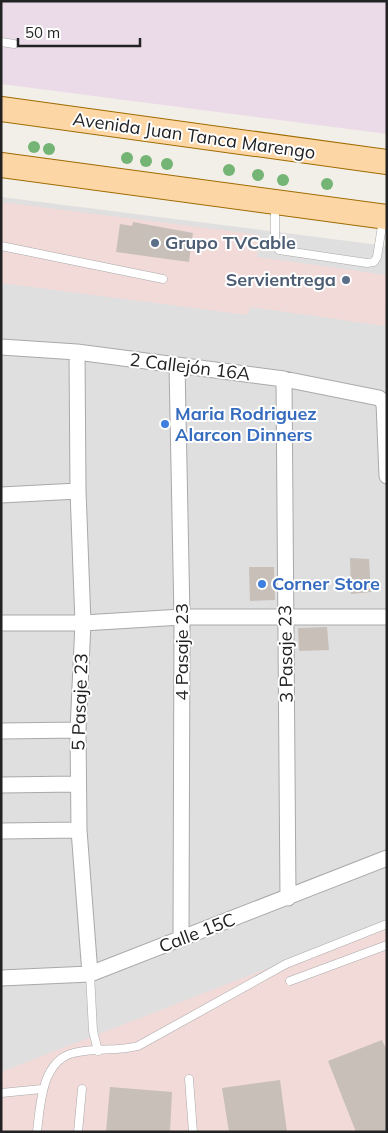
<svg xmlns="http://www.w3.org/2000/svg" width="388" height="1133" viewBox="0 0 388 1133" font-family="Mulish,sans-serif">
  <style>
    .residential { fill: #e0dfdf }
    .commercial { fill: #f2dad9 }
    .industrial { fill: #ebdbe8 }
    .building { fill: #c7bfb8 }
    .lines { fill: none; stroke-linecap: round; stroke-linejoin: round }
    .service-casing { stroke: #a9a9a9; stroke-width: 9 }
    .minor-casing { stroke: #a9a9a9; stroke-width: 17 }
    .primary-casing { stroke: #a06b00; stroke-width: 26 }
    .service { stroke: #fff; stroke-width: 8 }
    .minor { stroke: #fff; stroke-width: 15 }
    .primary { stroke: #fcd6a4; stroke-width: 24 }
    .tree { fill: #74b475 }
    .service-dot { fill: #5c6f8a; stroke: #fff; stroke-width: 2 }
    .shop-dot { fill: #3f7fe0; stroke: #fff; stroke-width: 2 }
    .labels { text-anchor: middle; stroke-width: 4; stroke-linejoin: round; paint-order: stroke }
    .street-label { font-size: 18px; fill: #222; stroke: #fff }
    .service-label { font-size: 18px; font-weight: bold; fill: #4e5e75; stroke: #fff; text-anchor: start }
    .shop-label { font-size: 18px; font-weight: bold; fill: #366cbe; stroke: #fff; text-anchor: start }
  </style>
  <rect width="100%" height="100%" fill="#f2efe9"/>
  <path class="residential" d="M1 197 387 246V1132H1Z"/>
  <path class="commercial" d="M1 202 260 235 257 257 387 275 385 326 250 307 248 315 1 283Z
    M387 922V1132H1V1072Z"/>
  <path class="industrial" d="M1 1H387V134L1 84Z"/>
  <path class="building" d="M133 222 193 233 189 262 116 252 120 224 132 226Z
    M350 558 369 559 371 592 351 594Z
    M249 567H274L275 600 250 601Z
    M327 627 329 650 299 651 298 628Z
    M382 1040 387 1051V1132H356L328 1061Z
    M280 1080 287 1132H229L222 1088Z
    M110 1087 172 1092 170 1132H106Z"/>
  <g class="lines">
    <g class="service-casing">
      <path id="service" d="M1 42 14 44
        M275 204V245L279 250 367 263 374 262 377 257 383 220
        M1 246 163 279
        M90 974 93 1031 98 1051
        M290 981 387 945
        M189 1079 193 1132
        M1 1093 42 1089
        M37 1132C40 1108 41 1064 70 1054 91 1047 116 1052 138 1046L286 964 387 924
        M78 1132 82 1089"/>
    </g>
    <g class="minor-casing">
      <path id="minor" d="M1 347 77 352 284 379 379 398 384 403 387 476
        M77 352 78 491 83 623 78 730 79 830 90 974
        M177 365 182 617 181 939
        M284 379 288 898
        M1 495 78 491
        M1 623H83L182 617H387
        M1 731 78 730
        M1 785 78 784
        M1 831 79 830
        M1 978 90 974 387 858"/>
    </g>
    <g class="primary-casing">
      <path id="primary" d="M1 109 387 162
        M1 165 387 217"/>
    </g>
    <use href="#service" class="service"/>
    <use href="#minor" class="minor"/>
    <use href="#primary" class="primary"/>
  </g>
  <g class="tree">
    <circle cx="34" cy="147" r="6"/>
    <circle cx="49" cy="149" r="6"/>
    <circle cx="127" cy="158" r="6"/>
    <circle cx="146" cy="161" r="6"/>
    <circle cx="167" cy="164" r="6"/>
    <circle cx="229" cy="170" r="6"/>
    <circle cx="258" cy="175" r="6"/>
    <circle cx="283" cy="180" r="6"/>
    <circle cx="327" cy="184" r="6"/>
  </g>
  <g class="service-dot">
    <circle cx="155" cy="243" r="5"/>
    <circle cx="346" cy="280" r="5"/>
  </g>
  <g class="shop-dot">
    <circle cx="165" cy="424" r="5"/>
    <circle cx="262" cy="584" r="5"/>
  </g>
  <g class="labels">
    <g class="street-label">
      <text transform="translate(194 136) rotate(8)" y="6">Avenida Juan Tanca Marengo</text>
      <text transform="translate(190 367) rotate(7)" y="6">2 Callejón 16A</text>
      <text transform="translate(182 652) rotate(-90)" y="6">4 Pasaje 23</text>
      <text transform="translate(286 654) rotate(-91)" y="6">3 Pasaje 23</text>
      <text transform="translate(80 702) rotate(-88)" y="6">5 Pasaje 23</text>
      <text transform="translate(197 933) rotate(-21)" y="6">Calle 15C</text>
    </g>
    <g class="service-label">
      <text x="165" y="249">Grupo TVCable</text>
      <text x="336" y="286" text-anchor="end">Servientrega</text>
    </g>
    <g class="shop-label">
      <text x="175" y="420">Maria Rodriguez<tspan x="175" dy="21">Alarcon Dinners</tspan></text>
      <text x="272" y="590">Corner Store</text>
    </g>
  </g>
  <rect width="388" height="1133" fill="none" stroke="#222222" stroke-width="5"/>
  <path d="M18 38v8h122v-8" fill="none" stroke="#222222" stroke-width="2.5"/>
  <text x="25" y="38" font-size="15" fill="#222222" stroke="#ffffff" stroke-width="4" paint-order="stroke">50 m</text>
</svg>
